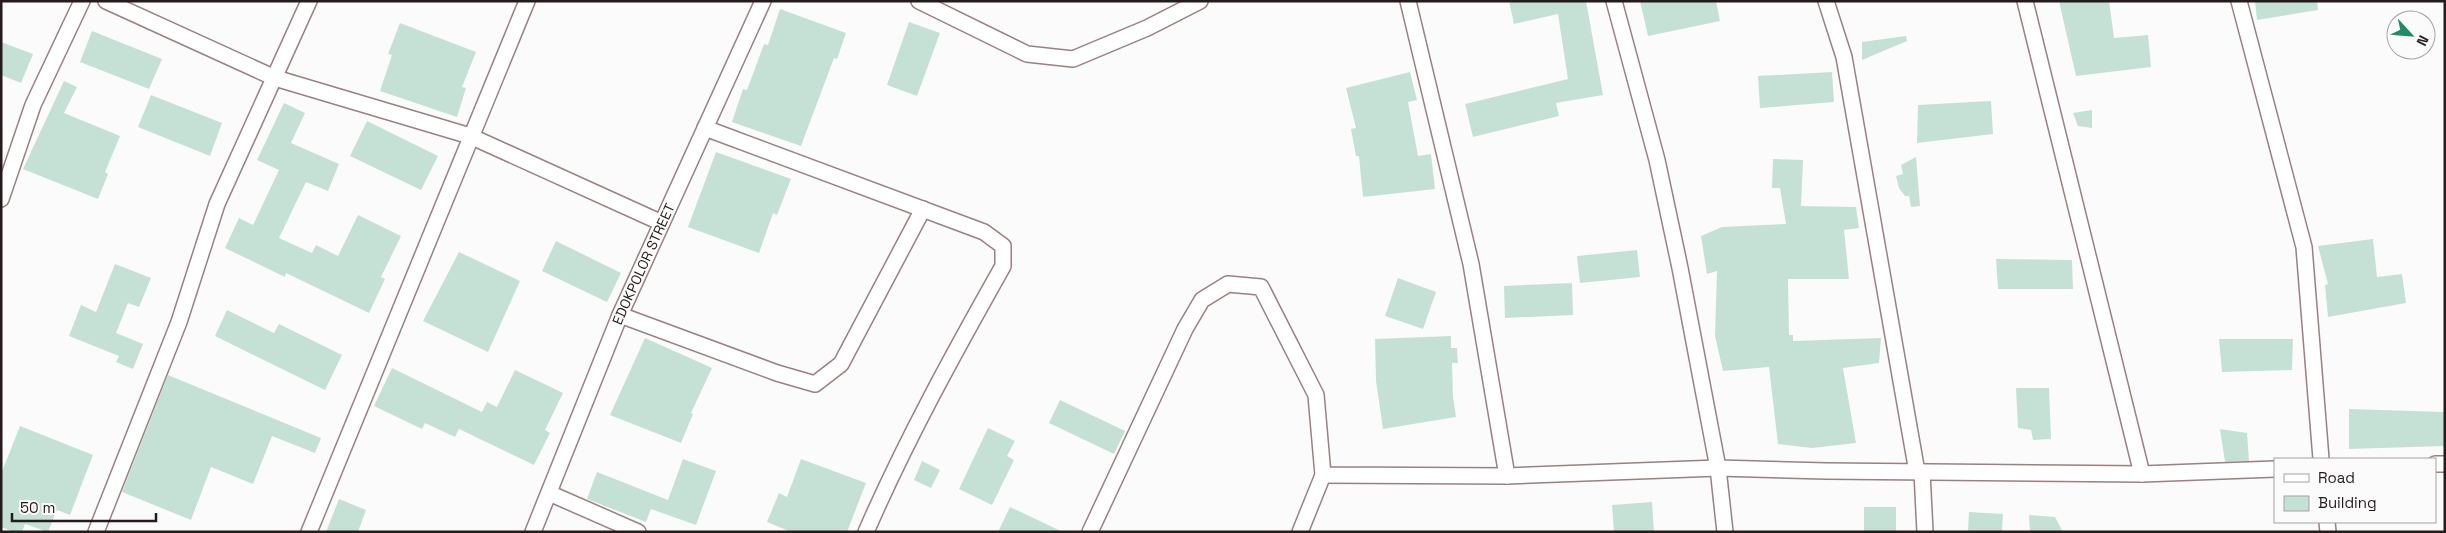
<svg xmlns="http://www.w3.org/2000/svg" width="2446" height="533" viewBox="0 0 2446 533" font-family="'Space Grotesk',sans-serif">
  <style>
    .building { fill: #c5e1d5 }
    .lines { fill: none; stroke-linecap: round; stroke-linejoin: round }
    .minor-casing { stroke: #9b7f81; stroke-width: 18 }
    .minor { stroke: #fff; stroke-width: 15 }
    .labels { text-anchor: middle; stroke-width: 4; stroke-linejoin: round; paint-order: stroke }
    .street-label { font-size: 14px; fill: #261b1c; stroke: #fbfbfb }
  </style>
  <rect width="100%" height="100%" fill="#fbfbfb"/>
  <path class="building" d="M1509 1H1586L1603 95 1556 103 1559 116 1473 137 1465 104 1568 79 1558 14 1514 24Z
    M1640 1H1716L1720 21 1648 36Z
    M2059 1H2109L2114 38 2148 35 2151 67 2076 76Z
    M2255 1H2317L2318 10 2257 20Z
    M780 9 846 33 837 59 834 58 801 146 732 122 743 89 747 90 764 44 768 45Z
    M909 22 940 33 917 96 887 85Z
    M400 23 476 52 462 87 466 88 457 117 380 91 392 55 388 54Z
    M92 31 162 59 149 89 80 62Z
    M1906 36 1907 41 1862 60V42Z
    M1 42 33 54 21 83 1 75Z
    M1410 72 1417 100 1408 102 1418 156 1431 154 1435 189 1363 197 1359 156H1356L1351 129 1356 128 1346 88Z
    M1832 72 1834 102 1760 108 1758 76Z
    M64 81 77 87 64 113 120 136 105 172 108 174 98 199 23 169Z
    M151 95 222 123 210 156 138 127Z
    M1991 101 1993 134 1917 143 1918 105Z
    M284 103 305 113 291 143 339 164 328 191 306 182 279 238 312 253 316 245 338 256 358 215 401 236 381 277 385 279 369 313 286 273 285 277 225 248 239 218 253 225 279 170 257 160Z
    M2092 110V128L2078 126 2073 113Z
    M367 121 438 156 421 190 350 156Z
    M716 152 791 179 777 215 773 213 759 253 688 227Z
    M1916 157 1920 206 1911 207 1909 196H1905L1899 188 1896 176 1903 174 1901 165Z
    M1773 159 1803 160 1801 206 1856 207 1859 228 1844 230 1849 279H1788L1789 335H1793V341L1881 338 1879 363 1843 368 1856 443 1812 448 1778 444 1769 367 1723 371 1715 336 1717 271 1707 274 1701 236 1722 227 1786 224 1780 188H1772Z
    M2373 239 2377 277 2402 274 2406 303 2328 317 2325 285 2328 284 2318 246Z
    M556 241 621 273 607 302 542 271Z
    M1637 250 1640 277 1580 283 1577 256Z
    M459 252 520 281 488 352 423 321Z
    M1996 259 2072 260 2073 289H1998Z
    M115 264 151 278 139 307 128 303 116 333 143 344 133 369 116 362 119 356 69 336 81 305 96 312Z
    M1398 278 1436 292 1423 329 1385 316Z
    M1572 283 1573 315 1505 318 1504 286Z
    M227 310 274 333 279 324 342 355 325 390 215 336Z
    M1451 336V348H1457L1458 363H1452L1453 396 1456 417 1383 429 1376 381 1375 339Z
    M645 338 712 368 691 413 693 414 681 443 610 415Z
    M2219 339H2293L2292 370 2222 372Z
    M392 368 482 412 487 402 497 407 515 370 563 393 545 430 550 433 534 465 459 429 455 437 425 423 422 429 374 406Z
    M168 375 321 438 315 453 272 436 253 484 211 467 191 520 122 492Z
    M2016 388H2049L2051 439 2033 440 2031 430 2018 428Z
    M1060 400 1125 431 1114 454 1049 423Z
    M2349 409 2445 412V446L2349 449Z
    M20 426 93 455 70 515 57 510 48 532 25 524 22 532H14L1 527V474Z
    M988 428 1015 441 1007 456 1014 460 992 505 959 489Z
    M2220 429 2247 433 2249 461 2225 462Z
    M683 459 716 471 696 525 651 509 646 522 587 499 597 472 668 500Z
    M801 459 866 483 847 532H791L767 522 779 493 787 497Z
    M922 461 940 470 931 488 914 480Z
    M339 499 366 510 358 532H326Z
    M1652 502 1654 532H1614L1612 505Z
    M1010 507 1063 532H998Z
    M1864 507H1896V532H1864Z
    M1969 512 2003 514 2002 532H1968Z
    M2029 515 2055 517 2063 532H2030Z"/>
  <g class="lines">
    <g class="minor-casing">
      <g id="minor">
        <path d="M106 1 275 78 470 136 662 223"/>
        <path d="M919 1 1027 54 1073 59 1147 28 1200 1"/>
        <path d="M1408 1 1471 264 1507 476"/>
        <path d="M1614 1 1657 160 1680 268 1718 468 1725 532"/>
        <path d="M1826 1 1844 57 1917 472"/>
        <path d="M2025 1 2142 474"/>
        <path d="M2239 1 2304 247 2321 459"/>
        <path d="M705 128 984 232 1003 246V266C954 353 906 440 866 532"/>
        <path d="M1 199 33 105 82 1"/>
        <path d="M620 315 777 373 815 384 841 364 923 209"/>
        <path d="M2435 464H2445"/>
        <path d="M1922 472 1925 532"/>
        <path d="M549 493 638 532"/>
        <path d="M2327 522 2328 532"/>
        <path d="M96 532 179 322 217 204 309 1"/>
        <path d="M309 532 527 1"/>
        <path id="s1" d="M533 532 620 315 763 1"/>
        <path d="M1090 532 1185 329 1202 300 1228 284 1261 287 1316 395 1323 475 1507 476 1718 468 1826 471 2142 474 2275 469"/>
        <path d="M1300 532 1323 475"/>
      </g>
    </g>
    <use href="#minor" class="minor"/>
  </g>
  <g class="labels">
    <g class="street-label">
      <text dy="5" stroke="none"><textPath href="#s1" startOffset="290">EDOKPOLOR STREET</textPath></text>
    </g>
  </g>
  <rect width="2446" height="533" fill="none" stroke="#261b1c" stroke-width="5"/>
  <rect x="2274" y="458" width="162" height="65" fill="#fbfbfb" stroke="#a6a1a2"/>
  <rect x="2284" y="474" width="25" height="8" fill="#ffffff" stroke="#a6a1a2"/>
  <text x="2318" y="483" font-size="15" fill="#261b1c">Road</text>
  <rect x="2284" y="496" width="25" height="15" fill="#c5e1d5" stroke="#a6a1a2"/>
  <text x="2318" y="508" font-size="15" fill="#261b1c">Building</text>
  <g transform="translate(2411 35) rotate(116)"><circle r="24" fill="#fbfbfb" stroke="#a6a1a2"/>
  <path d="M0-4L9 19L0 12L-9 19Z" fill="#1f8b69"/>
  <text y="-8" font-size="14" font-weight="bold" text-anchor="middle" fill="#261b1c">N</text>
  </g>
  <path d="M12 513v8h144v-8" fill="none" stroke="#261b1c" stroke-width="2.5"/>
  <text x="20" y="513" font-size="15" fill="#261b1c" stroke="#fbfbfb" stroke-width="4" paint-order="stroke">50 m</text>
</svg>
